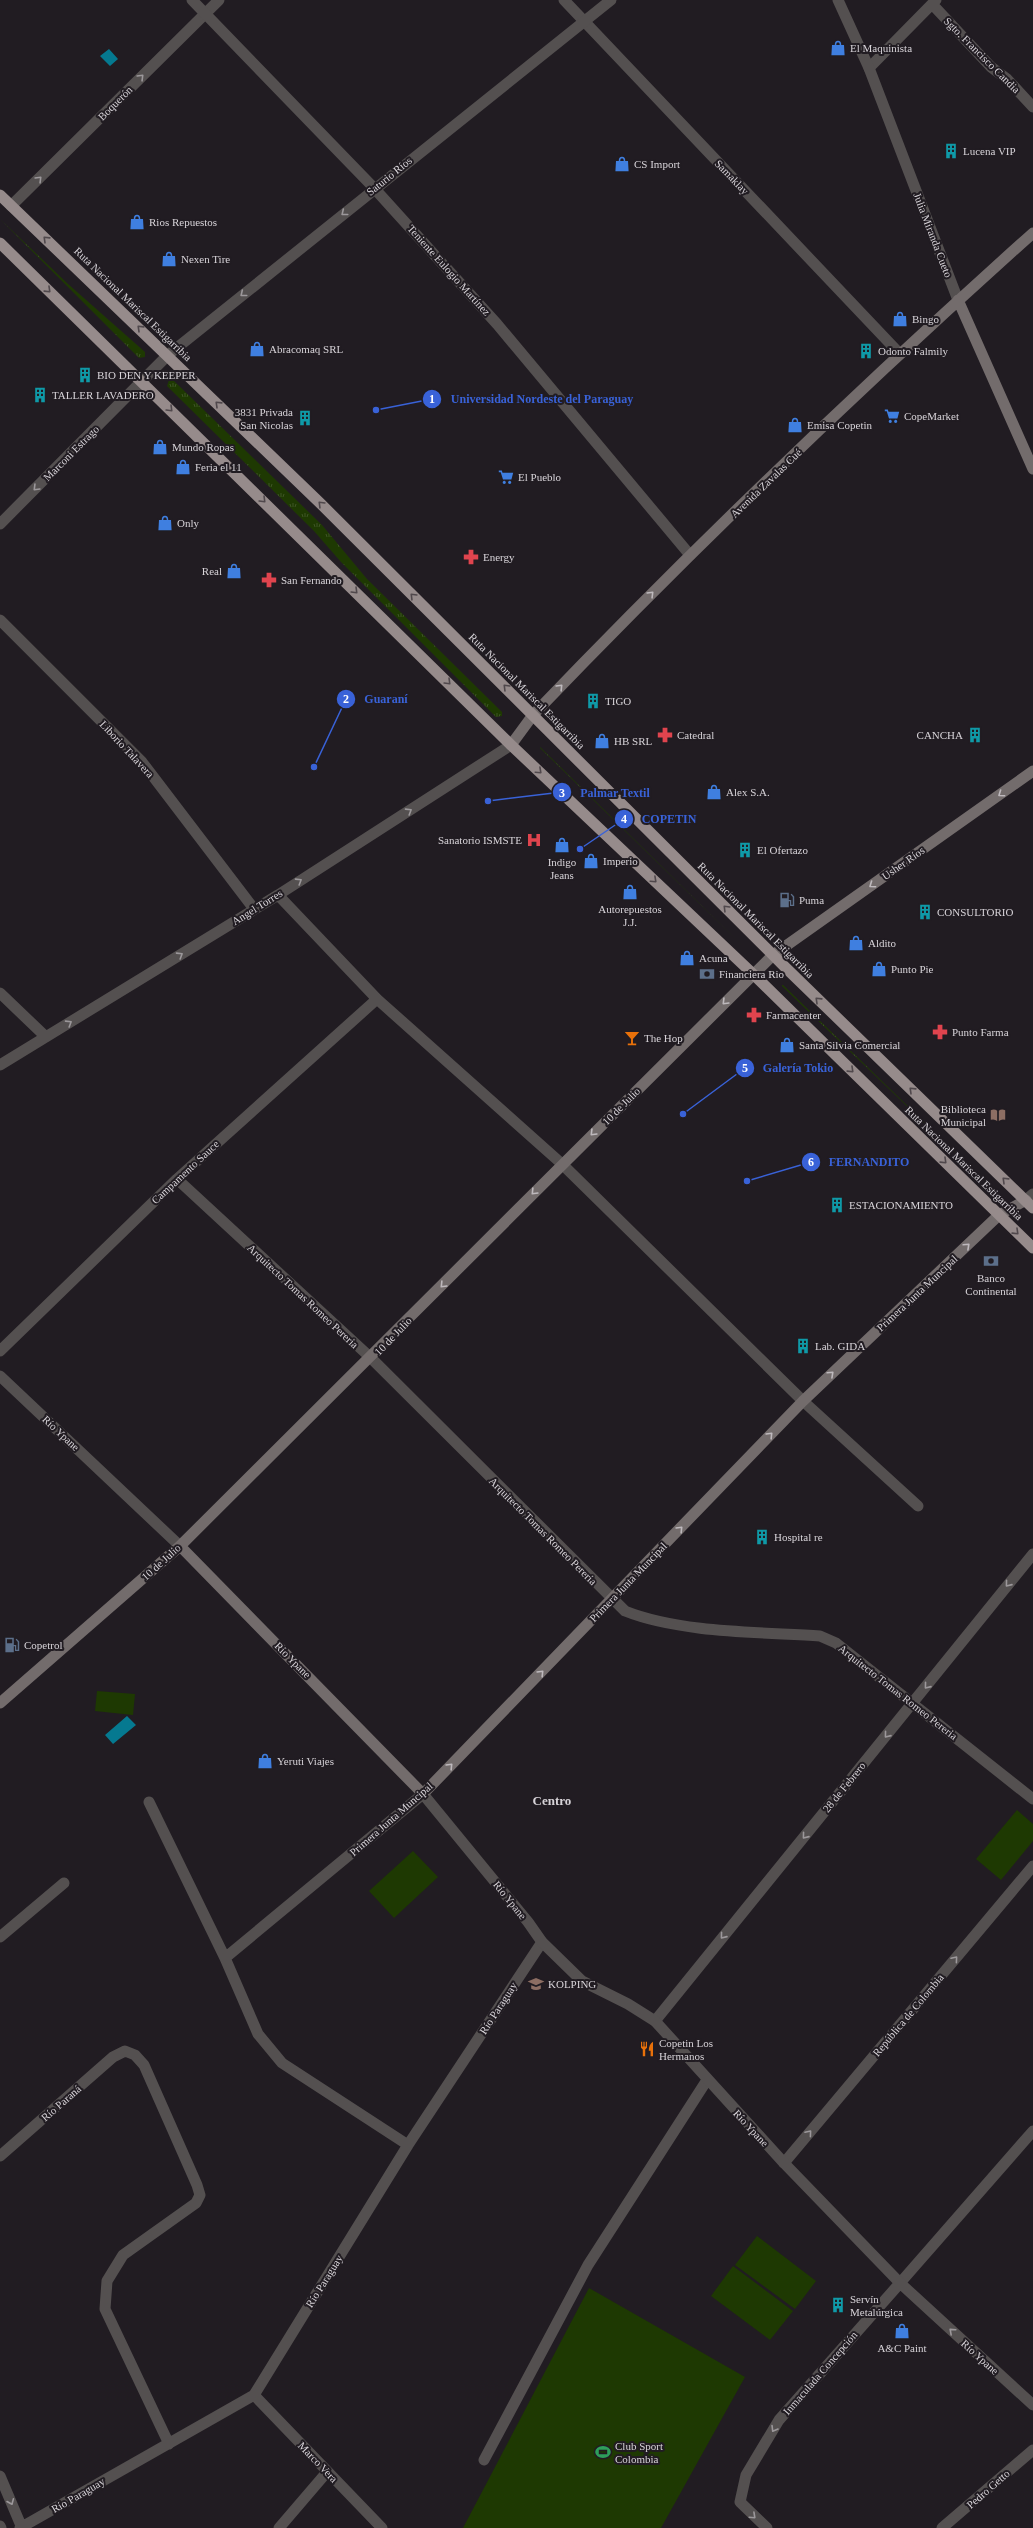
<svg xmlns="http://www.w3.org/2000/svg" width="1033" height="2528" viewBox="0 0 1033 2528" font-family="Georgia,serif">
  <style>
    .grass { fill: url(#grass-tufts) }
    .pitch { fill: #1e3902 }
    .water { fill: #057990 }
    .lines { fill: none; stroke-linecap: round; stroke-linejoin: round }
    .minor { stroke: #545050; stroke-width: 11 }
    .tertiary { stroke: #545050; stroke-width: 11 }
    .secondary { stroke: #736c6c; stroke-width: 11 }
    .trunk { stroke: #968b8b; stroke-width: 11 }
    .oneway { stroke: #9c989b }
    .oneway2 { stroke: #50484c }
    .oneway3 { stroke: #beb9bd }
    .labels { text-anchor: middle; stroke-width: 4; stroke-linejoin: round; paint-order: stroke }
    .poi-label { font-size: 11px; fill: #d7d3d8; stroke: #211c22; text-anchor: start }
    .street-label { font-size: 11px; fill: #d7d3d8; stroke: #211c22 }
    .quarter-label { font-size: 13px; font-weight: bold; fill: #d7d3d8; stroke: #211c22 }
    .leader { fill: none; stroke: #3962d8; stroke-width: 1.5 }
    .callout-dot { fill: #3962d8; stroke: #211c22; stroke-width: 1.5 }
    .mark-label { font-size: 12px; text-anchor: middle; font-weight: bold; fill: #fff }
    .callout-label { font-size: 12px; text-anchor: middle; font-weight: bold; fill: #3962d8; stroke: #211c22; stroke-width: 4; stroke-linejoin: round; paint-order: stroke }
  </style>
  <defs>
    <pattern id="grass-tufts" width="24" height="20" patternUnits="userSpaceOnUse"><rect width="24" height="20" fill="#1e3902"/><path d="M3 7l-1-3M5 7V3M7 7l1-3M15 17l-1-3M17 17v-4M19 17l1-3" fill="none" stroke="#3e5526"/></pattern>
  </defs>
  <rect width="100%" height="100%" fill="#211c22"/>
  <path class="grass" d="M0 219 68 284 145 352V357L139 358Z
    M169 380H173L322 525 367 579 502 712V716L496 717 341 562 314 531 167 386Z
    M540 747 745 948 540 748Z
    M782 985H783L994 1190 782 986Z"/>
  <path class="pitch" d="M97 1691 135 1694 133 1715 95 1711Z
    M1017 1810 1033 1824V1841L1001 1880 976 1859Z
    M413 1851 438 1877 394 1918 369 1891Z
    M757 2236 816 2281 795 2309 735 2265Z
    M733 2266 793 2311 770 2340 711 2296Z
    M589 2288 745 2377 661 2528H463Z"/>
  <path class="water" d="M109 49 118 59 110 66 100 56Z
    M127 1716 136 1725 113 1744 105 1735Z"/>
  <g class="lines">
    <path class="minor" d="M564 0 900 354
      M932 4 991 67 1007 79 1033 107
      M869 68 936 0
      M11 206 219 0
      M0 524 142 381
      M0 620 142 762 254 909
      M278 895 377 999 562 1164 803 1401 918 1506
      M0 993 46 1037
      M0 1065 278 895 511 745
      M177 1179 371 1358 625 1611C680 1633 760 1632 820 1636L836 1643 1033 1799
      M0 1351 177 1179 377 999
      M0 1376 180 1546
      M149 1802 225 1958 258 2034 282 2063 408 2145
      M0 1937 64 1883
      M225 1958 423 1794
      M655 2021 1033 1554
      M0 2156 113 2057 125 2051 135 2055 144 2065 197 2185 200 2195 196 2203 123 2255 107 2281 105 2309 169 2444
      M784 2163 1033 1866
      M900 2283 1033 2131
      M254 2395 382 2528
      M484 2460 588 2265 707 2080
      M0 2476 22 2528
      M0 2526 1 2528
      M20 2528 254 2395 408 2145 542 1942
      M279 2528 327 2472"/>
    <path class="tertiary" d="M192 0 374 188 497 324 690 555
      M838 0 869 68 958 300
      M142 381 168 355 611 0
      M1026 1200 1033 1194
      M423 1794 528 1922 542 1942 582 1981 628 2004 655 2021 784 2163 900 2283 1033 2405
      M767 2528 740 2502 746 2475 779 2420 900 2283
      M942 2528 1033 2450"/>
    <path class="secondary" d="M958 300 1033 469
      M511 745 533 715C693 548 861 387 1033 233
      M180 1546 423 1794 803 1401 999 1215 1026 1200
      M0 1703 180 1546 773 955 1033 771"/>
    <path class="trunk" d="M0 195 320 503 786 968 1033 1208
      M0 243 511 745 753 974 1033 1248"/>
  </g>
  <defs><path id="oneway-chevron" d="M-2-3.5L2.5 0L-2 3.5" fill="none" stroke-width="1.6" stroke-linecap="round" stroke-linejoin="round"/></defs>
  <g class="oneway">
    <use href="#oneway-chevron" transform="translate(141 77) rotate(-45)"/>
    <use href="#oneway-chevron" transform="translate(39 179) rotate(-45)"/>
    <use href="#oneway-chevron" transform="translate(344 213) rotate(141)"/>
    <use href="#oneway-chevron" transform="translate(243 294) rotate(141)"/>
    <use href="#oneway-chevron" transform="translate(36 488) rotate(135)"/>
    <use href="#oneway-chevron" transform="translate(409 811) rotate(-32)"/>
    <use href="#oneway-chevron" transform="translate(299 881) rotate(-32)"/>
    <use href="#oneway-chevron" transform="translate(180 955) rotate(-32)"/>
    <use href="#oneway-chevron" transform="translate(69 1023) rotate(-32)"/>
    <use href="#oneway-chevron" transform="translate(1008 1584) rotate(129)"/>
    <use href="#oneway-chevron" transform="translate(927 1686) rotate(129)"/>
    <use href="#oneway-chevron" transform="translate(887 1735) rotate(129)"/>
    <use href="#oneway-chevron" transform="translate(805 1836) rotate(129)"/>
    <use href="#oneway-chevron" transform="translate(723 1936) rotate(129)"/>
    <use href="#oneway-chevron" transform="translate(955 1959) rotate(-50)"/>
    <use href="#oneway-chevron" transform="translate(809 2133) rotate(-50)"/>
    <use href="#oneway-chevron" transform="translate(952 2331) rotate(-138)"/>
    <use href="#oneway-chevron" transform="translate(774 2429) rotate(121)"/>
    <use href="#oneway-chevron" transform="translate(11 2502) rotate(67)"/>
    <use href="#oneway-chevron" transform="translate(753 2516) rotate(43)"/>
  </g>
  <g class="oneway2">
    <use href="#oneway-chevron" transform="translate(46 239) rotate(-136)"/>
    <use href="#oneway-chevron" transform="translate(48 290) rotate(44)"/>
    <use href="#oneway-chevron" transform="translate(140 328) rotate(-136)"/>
    <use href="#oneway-chevron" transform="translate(218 404) rotate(-136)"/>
    <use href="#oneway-chevron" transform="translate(170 409) rotate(45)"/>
    <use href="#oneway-chevron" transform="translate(263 500) rotate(45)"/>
    <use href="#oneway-chevron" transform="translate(321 504) rotate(-135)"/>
    <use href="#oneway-chevron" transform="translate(355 591) rotate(45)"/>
    <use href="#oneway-chevron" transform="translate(413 596) rotate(-135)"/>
    <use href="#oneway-chevron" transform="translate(448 682) rotate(45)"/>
    <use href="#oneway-chevron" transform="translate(506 687) rotate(-135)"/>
    <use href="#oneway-chevron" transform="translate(539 771) rotate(43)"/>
    <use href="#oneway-chevron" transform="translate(654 880) rotate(43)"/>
    <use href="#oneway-chevron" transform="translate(726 908) rotate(-135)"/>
    <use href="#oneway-chevron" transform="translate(818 1000) rotate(-136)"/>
    <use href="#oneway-chevron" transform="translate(851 1070) rotate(44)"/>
    <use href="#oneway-chevron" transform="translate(912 1090) rotate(-136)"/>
    <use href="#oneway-chevron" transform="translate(944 1161) rotate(44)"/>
    <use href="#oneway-chevron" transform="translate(1005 1180) rotate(-136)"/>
    <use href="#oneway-chevron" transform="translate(1016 1232) rotate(44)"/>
  </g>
  <g class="oneway3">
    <use href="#oneway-chevron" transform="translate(651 594) rotate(-45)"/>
    <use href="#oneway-chevron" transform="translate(560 687) rotate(-46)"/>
    <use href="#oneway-chevron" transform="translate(1001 794) rotate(145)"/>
    <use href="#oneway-chevron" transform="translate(872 885) rotate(145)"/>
    <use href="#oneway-chevron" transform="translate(725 1002) rotate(135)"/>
    <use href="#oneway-chevron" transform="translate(593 1133) rotate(135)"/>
    <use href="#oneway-chevron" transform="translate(534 1192) rotate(134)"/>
    <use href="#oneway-chevron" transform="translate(967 1246) rotate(-43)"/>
    <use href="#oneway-chevron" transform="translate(443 1285) rotate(134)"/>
    <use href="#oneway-chevron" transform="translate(831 1374) rotate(-43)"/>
    <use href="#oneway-chevron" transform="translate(770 1435) rotate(-46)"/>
    <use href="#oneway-chevron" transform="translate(680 1529) rotate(-46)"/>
    <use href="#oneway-chevron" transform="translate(541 1673) rotate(-46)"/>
    <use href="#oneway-chevron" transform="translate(450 1766) rotate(-46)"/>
  </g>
  <defs>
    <g id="shop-bare" transform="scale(1.2)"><path d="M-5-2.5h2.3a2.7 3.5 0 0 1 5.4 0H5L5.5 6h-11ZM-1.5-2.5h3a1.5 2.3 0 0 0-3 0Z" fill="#3f7fe0" stroke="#211c22" stroke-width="2.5" paint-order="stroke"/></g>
    <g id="building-bare" transform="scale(1.2)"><path d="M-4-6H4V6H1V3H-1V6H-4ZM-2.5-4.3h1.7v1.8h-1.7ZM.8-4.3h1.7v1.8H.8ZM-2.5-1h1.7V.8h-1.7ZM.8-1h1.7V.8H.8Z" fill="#0f9aa8" stroke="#211c22" stroke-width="2.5" paint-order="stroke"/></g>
    <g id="supermarket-bare" transform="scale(1.2)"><path d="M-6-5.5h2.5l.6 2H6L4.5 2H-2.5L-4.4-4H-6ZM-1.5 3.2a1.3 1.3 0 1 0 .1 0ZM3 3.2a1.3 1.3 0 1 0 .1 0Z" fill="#3f7fe0" stroke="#211c22" stroke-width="2.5" paint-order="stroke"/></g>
    <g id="pharmacy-bare" transform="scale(1.2)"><path d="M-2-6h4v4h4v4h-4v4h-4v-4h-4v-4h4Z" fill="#e0444e" stroke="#211c22" stroke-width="2.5" paint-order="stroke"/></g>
    <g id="hospital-bare" transform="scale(1.2)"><path d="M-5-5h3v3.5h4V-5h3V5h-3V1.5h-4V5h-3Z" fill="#e0444e" stroke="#211c22" stroke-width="2.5" paint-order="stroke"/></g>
    <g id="fuel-bare" transform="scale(1.2)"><path d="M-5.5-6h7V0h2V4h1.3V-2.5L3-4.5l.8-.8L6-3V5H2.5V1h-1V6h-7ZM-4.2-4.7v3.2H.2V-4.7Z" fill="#5c6f8a" stroke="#211c22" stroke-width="2.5" paint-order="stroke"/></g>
    <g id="bank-bare" transform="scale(1.2)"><path d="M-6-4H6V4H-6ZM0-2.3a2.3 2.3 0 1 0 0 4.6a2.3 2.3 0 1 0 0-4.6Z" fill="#5c6f8a" stroke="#211c22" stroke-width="2.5" paint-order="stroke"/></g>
    <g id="bar-bare" transform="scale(1.2)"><path d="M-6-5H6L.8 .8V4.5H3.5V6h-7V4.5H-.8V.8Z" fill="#e8710a" stroke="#211c22" stroke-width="2.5" paint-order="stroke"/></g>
    <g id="library-bare" transform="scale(1.2)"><path d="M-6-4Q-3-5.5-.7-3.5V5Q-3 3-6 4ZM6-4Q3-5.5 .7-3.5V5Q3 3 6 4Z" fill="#8d6e63" stroke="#211c22" stroke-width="2.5" paint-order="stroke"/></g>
    <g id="school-bare" transform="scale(1.2)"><path d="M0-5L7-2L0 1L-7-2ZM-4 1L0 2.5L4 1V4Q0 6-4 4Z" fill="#8d6e63" stroke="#211c22" stroke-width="2.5" paint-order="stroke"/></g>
    <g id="restaurant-bare" transform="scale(1.2)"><path d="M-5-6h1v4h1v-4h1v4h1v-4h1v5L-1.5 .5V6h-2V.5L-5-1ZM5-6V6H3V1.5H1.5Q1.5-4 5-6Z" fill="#e8710a" stroke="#211c22" stroke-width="2.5" paint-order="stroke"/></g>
    <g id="stadium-bare" transform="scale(1.2)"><path d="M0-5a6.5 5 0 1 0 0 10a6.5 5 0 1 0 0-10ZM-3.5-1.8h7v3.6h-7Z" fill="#2e9e5b" stroke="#211c22" stroke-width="2.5" paint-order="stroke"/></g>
  </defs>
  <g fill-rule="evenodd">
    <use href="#shop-bare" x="838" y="48"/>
    <use href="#building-bare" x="951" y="151"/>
    <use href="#shop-bare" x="622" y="164"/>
    <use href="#shop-bare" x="137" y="222"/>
    <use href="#shop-bare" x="169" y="259"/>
    <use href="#shop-bare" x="900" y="319"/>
    <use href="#shop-bare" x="257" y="349"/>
    <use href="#building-bare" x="866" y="351"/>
    <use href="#building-bare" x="85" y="375"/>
    <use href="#building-bare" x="40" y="395"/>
    <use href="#supermarket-bare" x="892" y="416"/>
    <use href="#building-bare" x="305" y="418"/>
    <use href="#shop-bare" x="795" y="425"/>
    <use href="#shop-bare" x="160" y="447"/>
    <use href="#shop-bare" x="183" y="467"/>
    <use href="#supermarket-bare" x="506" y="477"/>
    <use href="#shop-bare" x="165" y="523"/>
    <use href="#pharmacy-bare" x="471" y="557"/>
    <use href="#shop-bare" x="234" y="571"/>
    <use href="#pharmacy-bare" x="269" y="580"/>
    <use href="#building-bare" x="593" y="701"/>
    <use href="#pharmacy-bare" x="665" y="735"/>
    <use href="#building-bare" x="975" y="735"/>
    <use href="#shop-bare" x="602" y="741"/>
    <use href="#shop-bare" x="714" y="792"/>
    <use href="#hospital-bare" x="534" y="840"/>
    <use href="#shop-bare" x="562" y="845"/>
    <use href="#building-bare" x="745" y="850"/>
    <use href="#shop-bare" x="591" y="861"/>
    <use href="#shop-bare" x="630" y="892"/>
    <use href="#fuel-bare" x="787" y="900"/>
    <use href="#building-bare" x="925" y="912"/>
    <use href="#shop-bare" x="856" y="943"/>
    <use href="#shop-bare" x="687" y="958"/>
    <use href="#shop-bare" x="879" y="969"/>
    <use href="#bank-bare" x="707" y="974"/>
    <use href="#pharmacy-bare" x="754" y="1015"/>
    <use href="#pharmacy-bare" x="940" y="1032"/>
    <use href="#bar-bare" x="632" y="1038"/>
    <use href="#shop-bare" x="787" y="1045"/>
    <use href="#library-bare" x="998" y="1115"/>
    <use href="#building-bare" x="837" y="1205"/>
    <use href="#bank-bare" x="991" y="1261"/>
    <use href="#building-bare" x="803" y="1346"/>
    <use href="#building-bare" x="762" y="1537"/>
    <use href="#fuel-bare" x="12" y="1645"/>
    <use href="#shop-bare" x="265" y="1761"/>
    <use href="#school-bare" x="536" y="1984"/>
    <use href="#restaurant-bare" x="647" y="2049"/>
    <use href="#building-bare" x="838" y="2305"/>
    <use href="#shop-bare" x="902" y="2331"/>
    <use href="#stadium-bare" x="603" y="2452"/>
  </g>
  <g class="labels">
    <g class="poi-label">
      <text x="850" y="52">El Maquinista</text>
      <text x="963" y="155">Lucena VIP</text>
      <text x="634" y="168">CS Import</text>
      <text x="149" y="226">Rios Repuestos</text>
      <text x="181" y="263">Nexen Tire</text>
      <text x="912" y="323">Bingo</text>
      <text x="269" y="353">Abracomaq SRL</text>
      <text x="878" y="355">Odonto Falmily</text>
      <text x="97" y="379">BIO DEN Y KEEPER</text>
      <text x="52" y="399">TALLER LAVADERO</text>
      <text x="293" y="416" text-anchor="end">3831 Privada<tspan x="293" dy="13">San Nicolas</tspan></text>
      <text x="904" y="420">CopeMarket</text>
      <text x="807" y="429">Emisa Copetin</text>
      <text x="172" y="451">Mundo Ropas</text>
      <text x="195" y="471">Feria el 11</text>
      <text x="518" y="481">El Pueblo</text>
      <text x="177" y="527">Only</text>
      <text x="483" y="561">Energy</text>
      <text x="222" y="575" text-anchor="end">Real</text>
      <text x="281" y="584">San Fernando</text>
      <text x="605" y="705">TIGO</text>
      <text x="677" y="739">Catedral</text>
      <text x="963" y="739" text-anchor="end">CANCHA</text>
      <text x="614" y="745">HB SRL</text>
      <text x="726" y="796">Alex S.A.</text>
      <text x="522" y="844" text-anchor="end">Sanatorio ISMSTE</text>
      <text x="757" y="854">El Ofertazo</text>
      <text x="603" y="865">Imperio</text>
      <text x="562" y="866" text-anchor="middle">Indigo<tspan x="562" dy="13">Jeans</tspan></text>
      <text x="799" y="904">Puma</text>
      <text x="630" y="913" text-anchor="middle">Autorepuestos<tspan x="630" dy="13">J.J.</tspan></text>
      <text x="937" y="916">CONSULTORIO</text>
      <text x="868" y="947">Aldito</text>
      <text x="699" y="962">Acuna</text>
      <text x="891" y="973">Punto Pie</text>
      <text x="719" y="978">Financiera Rio</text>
      <text x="766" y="1019">Farmacenter</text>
      <text x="952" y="1036">Punto Farma</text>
      <text x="644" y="1042">The Hop</text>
      <text x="799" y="1049">Santa Silvia Comercial</text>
      <text x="986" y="1113" text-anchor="end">Biblioteca<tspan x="986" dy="13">Municipal</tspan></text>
      <text x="849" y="1209">ESTACIONAMIENTO</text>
      <text x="991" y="1282" text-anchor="middle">Banco<tspan x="991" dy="13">Continental</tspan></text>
      <text x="815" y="1350">Lab. GIDA</text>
      <text x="774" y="1541">Hospital re</text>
      <text x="24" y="1649">Copetrol</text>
      <text x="277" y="1765">Yeruti Viajes</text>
      <text x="548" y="1988">KOLPING</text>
      <text x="659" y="2047">Copetin Los<tspan x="659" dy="13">Hermanos</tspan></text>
      <text x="850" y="2303">Servín<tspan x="850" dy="13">Metalúrgica</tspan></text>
      <text x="902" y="2352" text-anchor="middle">A&amp;C Paint</text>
      <text x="615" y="2450">Club Sport<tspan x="615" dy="13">Colombia</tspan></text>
    </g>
    <g class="street-label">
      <text transform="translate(982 55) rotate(45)" y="4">Sgto. Francisco Candia</text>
      <text transform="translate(115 103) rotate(-45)" y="4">Boquerón</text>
      <text transform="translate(389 176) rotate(-39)" y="4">Saturio Ríos</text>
      <text transform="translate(732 177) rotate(46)" y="4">Samaklay</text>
      <text transform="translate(933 235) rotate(69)" y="4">Julia Miranda Cueto</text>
      <text transform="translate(449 270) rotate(48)" y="4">Teniente Eulogio Martínez</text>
      <text transform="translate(133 304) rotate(44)" y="4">Ruta Nacional Mariscal Estigarribia</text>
      <text transform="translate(71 453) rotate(-45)" y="4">Marconi Estrago</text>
      <text transform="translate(766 483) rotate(-44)" y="4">Avenida Zavalas Cué</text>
      <text transform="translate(527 691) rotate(45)" y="4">Ruta Nacional Mariscal Estigarribia</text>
      <text transform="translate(127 749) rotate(47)" y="4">Liborio Talavera</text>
      <text transform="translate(903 863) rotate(-35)" y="4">Usher Ríos</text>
      <text transform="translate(257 907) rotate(-32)" y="4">Angel Torres</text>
      <text transform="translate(756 920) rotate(45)" y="4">Ruta Nacional Mariscal Estigarribia</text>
      <text transform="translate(621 1106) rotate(-45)" y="4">10 de Julio</text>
      <text transform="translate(964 1163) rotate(44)" y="4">Ruta Nacional Mariscal Estigarribia</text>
      <text transform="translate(185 1172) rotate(-43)" y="4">Campamento Sauce</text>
      <text transform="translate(917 1293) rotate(-43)" y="4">Primera Junta Muncipal</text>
      <text transform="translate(303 1296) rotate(43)" y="4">Arquitecto Tomas Romeo Pereria</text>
      <text transform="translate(393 1336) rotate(-46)" y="4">10 de Julio</text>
      <text transform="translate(61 1433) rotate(43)" y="4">Río Ypane</text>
      <text transform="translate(543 1531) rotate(45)" y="4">Arquitecto Tomas Romeo Pereria</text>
      <text transform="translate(161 1562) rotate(-42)" y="4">10 de Julio</text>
      <text transform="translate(628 1582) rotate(-46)" y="4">Primera Junta Muncipal</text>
      <text transform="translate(293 1660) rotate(45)" y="4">Río Ypane</text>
      <text transform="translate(898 1692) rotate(38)" y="4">Arquitecto Tomas Romeo Pereria</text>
      <text transform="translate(844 1787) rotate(-51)" y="4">28 de Febrero</text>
      <text transform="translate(391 1819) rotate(-41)" y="4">Primera Junta Muncipal</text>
      <text transform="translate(510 1900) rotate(51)" y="4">Río Ypane</text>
      <text transform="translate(498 2008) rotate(-57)" y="4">Río Paraguay</text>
      <text transform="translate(908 2015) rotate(-50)" y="4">República de Colombia</text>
      <text transform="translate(61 2103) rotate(-41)" y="4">Río Paraná</text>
      <text transform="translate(751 2128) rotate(47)" y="4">Río Ypane</text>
      <text transform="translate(324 2281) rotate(-58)" y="4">Río Paraguay</text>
      <text transform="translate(980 2357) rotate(42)" y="4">Río Ypane</text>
      <text transform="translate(820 2373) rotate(-49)" y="4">Inmaculada Concepción</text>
      <text transform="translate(318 2462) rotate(46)" y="4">Marco Vera</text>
      <text transform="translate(988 2489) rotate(-41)" y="4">Pedro Getto</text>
      <text transform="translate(78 2495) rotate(-30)" y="4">Río Paraguay</text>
    </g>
    <g class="quarter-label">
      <text x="552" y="1805">Centro</text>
    </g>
  </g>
  <path class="leader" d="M376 410L432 399M314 767L346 699M488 801L562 792M580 849L624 819M683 1114L745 1068M747 1181L811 1162"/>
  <g class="callout-dot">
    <circle cx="376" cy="410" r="4"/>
    <circle cx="314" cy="767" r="4"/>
    <circle cx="488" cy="801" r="4"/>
    <circle cx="580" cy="849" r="4"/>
    <circle cx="683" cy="1114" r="4"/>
    <circle cx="747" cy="1181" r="4"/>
    <circle cx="432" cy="399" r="10"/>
    <circle cx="346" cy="699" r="10"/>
    <circle cx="562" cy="792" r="10"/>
    <circle cx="624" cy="819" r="10"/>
    <circle cx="745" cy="1068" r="10"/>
    <circle cx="811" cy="1162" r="10"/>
  </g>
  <g class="mark-label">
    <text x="432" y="403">1</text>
    <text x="346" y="703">2</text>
    <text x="562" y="797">3</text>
    <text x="624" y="823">4</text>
    <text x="745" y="1072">5</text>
    <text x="811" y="1166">6</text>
  </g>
  <g class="callout-label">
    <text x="542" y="403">Universidad Nordeste del Paraguay</text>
    <text x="386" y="703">Guaraní</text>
    <text x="615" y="797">Palmar Textil</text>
    <text x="669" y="823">COPETIN</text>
    <text x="798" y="1072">Galería Tokio</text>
    <text x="869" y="1166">FERNANDITO</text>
  </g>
</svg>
